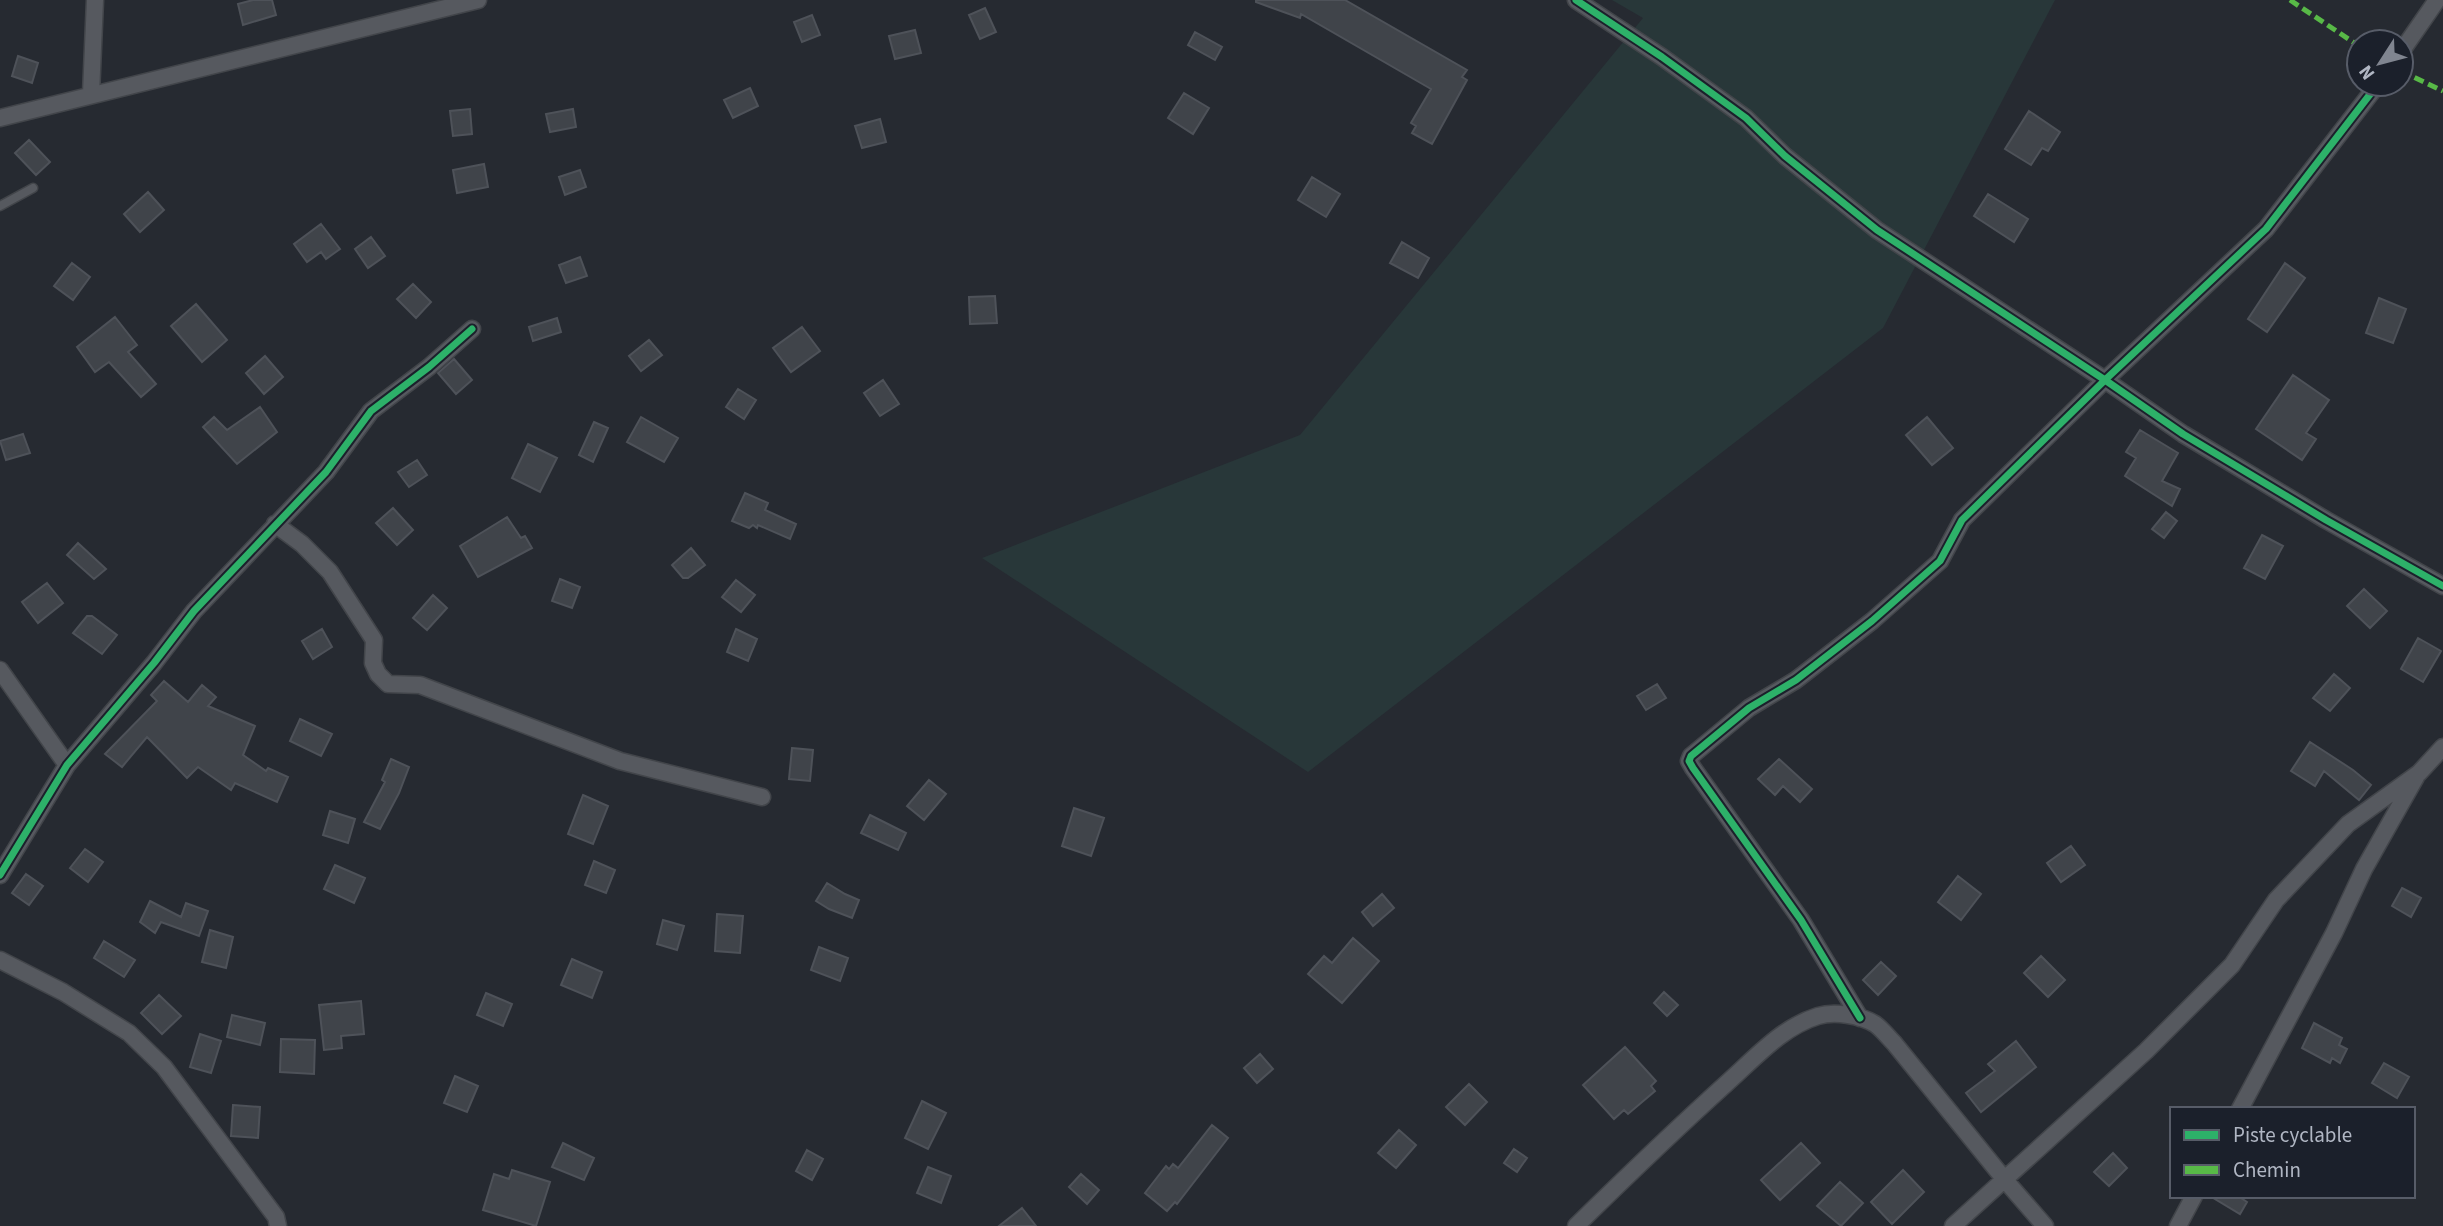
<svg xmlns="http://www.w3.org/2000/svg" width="2443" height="1226" viewBox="0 0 2443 1226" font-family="'Source Sans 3',sans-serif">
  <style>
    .green { fill: #283739 }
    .building { fill: #40444a; stroke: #4e5259; stroke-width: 2 }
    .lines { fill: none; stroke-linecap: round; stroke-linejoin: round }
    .service-casing { stroke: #42454a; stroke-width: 11 }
    .minor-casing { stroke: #42454a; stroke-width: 19 }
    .service { stroke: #56595f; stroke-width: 8 }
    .minor { stroke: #56595f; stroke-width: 16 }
    .quiet { stroke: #58b947; stroke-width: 5; stroke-dasharray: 10 5; stroke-linecap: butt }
    .cycleway-casing { stroke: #1b202b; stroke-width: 11 }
    .cycleway { stroke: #2db169; stroke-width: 7 }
  </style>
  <rect width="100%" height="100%" fill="#262a31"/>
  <path class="green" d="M1612 0H2055L1883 328 1308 772 982 558 1300 435 1643 18Z"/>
  <path class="building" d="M253 0H272L276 15 243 25 238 4Z
    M1256 0H1345L1467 70 1462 77 1467 80 1432 144 1412 133 1416 126 1411 123 1431 89 1301 14 1300 18 1256 2Z
    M985 8 996 32 980 39 969 15Z
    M812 15 820 35 802 42 794 22Z
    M915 30 921 53 895 59 889 36Z
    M1195 32 1222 47 1215 60 1188 45Z
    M18 56 38 63 32 83 12 76Z
    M750 88 758 106 733 118 724 100Z
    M1184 93 1209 108 1193 134 1168 118Z
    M470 109 472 134 453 136 450 111Z
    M573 109 576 127 550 132 546 114Z
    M2029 111 2060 132 2048 151 2042 148 2031 165 2005 149Z
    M880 119 886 142 862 148 855 126Z
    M29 140 50 162 36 175 15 153Z
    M484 164 488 187 457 193 453 170Z
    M580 170 586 187 565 195 559 177Z
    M1312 177 1340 194 1326 217 1298 200Z
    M148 192 164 210 140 232 124 214Z
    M1988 194 2028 219 2014 242 1974 216Z
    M321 224 340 249 326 259 321 252 307 262 294 244Z
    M371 237 385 256 368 268 355 249Z
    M1402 242 1429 258 1418 278 1390 263Z
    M580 257 587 276 566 283 559 265Z
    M72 263 90 277 73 300 54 286Z
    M2285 263 2305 278 2267 332 2248 319Z
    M413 284 431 302 416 318 397 299Z
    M995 296 997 323 970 324 969 297Z
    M2379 298 2406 309 2393 343 2366 333Z
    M196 304 227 340 202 362 171 326Z
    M115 317 137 345 128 352 156 384 141 397 109 362 95 372 77 347Z
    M557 318 561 332 533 341 529 327Z
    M802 327 820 351 791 372 773 348Z
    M649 340 662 355 641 371 629 356Z
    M265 356 283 377 264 394 246 373Z
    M454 359 472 380 456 394 438 373Z
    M2293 375 2329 400 2306 433 2316 439 2302 460 2256 429Z
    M883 380 899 404 880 416 864 393Z
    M738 389 756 400 744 419 726 407Z
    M260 407 277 432 237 464 203 427 214 417 227 430Z
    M641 417 678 438 664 462 627 442Z
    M1927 417 1953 448 1932 465 1906 435Z
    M594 422 608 428 593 462 579 455Z
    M2140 430 2178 453 2162 481 2180 489 2172 506 2125 476 2136 458 2126 452Z
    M23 434 30 453 6 460 0 441Z
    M528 444 557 458 540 492 512 478Z
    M417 460 427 475 409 487 398 472Z
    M745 493 768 503 765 510 796 524 790 539 758 525 757 528 753 525 749 528 732 521Z
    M393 508 413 530 397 545 376 523Z
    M2166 512 2177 521 2164 538 2152 529Z
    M507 517 521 538 525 536 532 548 478 577 460 546Z
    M2262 535 2283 546 2265 579 2244 568Z
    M78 543 106 569 94 579 67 555Z
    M691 548 705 565 688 578H683L672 565Z
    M560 579 580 587 572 608 552 601Z
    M736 580 755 595 741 612 722 597Z
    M47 583 63 603 38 623 22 602Z
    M2364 589 2387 611 2370 628 2347 606Z
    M433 595 447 608 427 630 413 618Z
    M87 616H92L117 635 102 654 73 633Z
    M322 629 332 647 313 659 302 641Z
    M736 629 757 639 748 661 727 652Z
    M2418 638 2441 651 2423 682 2401 669Z
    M2334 674 2350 688 2330 711 2313 698Z
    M164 681 188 702 202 685 216 697 208 706 255 726 243 755 266 771 268 768 288 777 277 802 235 783 231 790 198 767 187 778 147 737 122 767 105 754 157 701 151 695Z
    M1657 684 1666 698 1646 710 1637 696Z
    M300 719 332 734 321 756 290 741Z
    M2310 742 2353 770 2371 785 2359 800 2324 771 2315 786 2291 771Z
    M792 748 813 750 810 781 789 779Z
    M391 759 409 767 399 793 380 829 364 822 385 782 382 780Z
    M1779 759 1812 789 1800 802 1783 786 1775 795 1758 779Z
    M929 780 946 794 924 820 907 806Z
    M583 795 608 806 593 844 568 834Z
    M1074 808 1104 818 1091 856 1062 846Z
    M330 811 355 819 348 843 323 835Z
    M870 815 906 833 898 850 861 833Z
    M2071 846 2085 865 2061 882 2047 863Z
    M85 849 103 862 88 882 70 868Z
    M594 861 615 870 606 893 585 885Z
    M335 865 365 878 354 903 324 889Z
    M26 874 43 886 29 905 12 893Z
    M1958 876 1981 894 1961 920 1938 902Z
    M827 883 845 894 859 900 852 918 829 909 816 901Z
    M2402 888 2421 898 2411 917 2392 906Z
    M1382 894 1394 908 1373 926 1362 912Z
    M150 901 181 917 186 903 208 911 199 936 161 922 155 933 140 922Z
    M717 914 743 916 740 953 715 951Z
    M663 920 684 926 677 950 657 944Z
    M210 930 233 937 226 968 202 962Z
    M1353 938 1379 961 1342 1003 1308 974 1324 956 1332 963Z
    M104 941 135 960 124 977 94 958Z
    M819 947 848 958 840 981 811 970Z
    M2041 956 2065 980 2048 997 2024 973Z
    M572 959 602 972 592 998 561 985Z
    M1881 962 1896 976 1878 995 1863 980Z
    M1664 992 1678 1005 1667 1016 1654 1003Z
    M486 993 512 1004 503 1026 477 1015Z
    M159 995 181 1016 162 1034 141 1013Z
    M361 1001 364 1034 341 1036 342 1048 324 1050 319 1005Z
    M232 1015 265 1023 260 1045 227 1037Z
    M2314 1023 2342 1038 2339 1045 2347 1049 2340 1063 2332 1058 2330 1063 2302 1048Z
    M200 1034 221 1041 211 1073 190 1067Z
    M281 1039 315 1040 314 1074 280 1072Z
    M2016 1041 2036 1067 1981 1112 1966 1093 1995 1071 1988 1064Z
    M1625 1047 1656 1081 1651 1086 1655 1091 1628 1114 1624 1110 1614 1119 1583 1085Z
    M1260 1054 1273 1069 1257 1083 1244 1068Z
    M2384 1063 2409 1077 2397 1098 2372 1083Z
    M455 1076 478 1086 467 1112 444 1103Z
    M1469 1084 1487 1102 1465 1125 1446 1107Z
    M922 1101 946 1113 928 1149 905 1138Z
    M233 1105 260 1107 258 1138 231 1136Z
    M1212 1125 1228 1138 1177 1204 1175 1202 1167 1211 1145 1193 1166 1166 1169 1169 1173 1164 1178 1168Z
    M1399 1130 1416 1145 1396 1168 1378 1153Z
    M563 1143 594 1158 584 1180 552 1167Z
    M1801 1143 1820 1163 1780 1200 1761 1180Z
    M1514 1149 1527 1158 1517 1172 1504 1163Z
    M807 1150 823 1159 812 1180 796 1171Z
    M2113 1153 2127 1168 2109 1186 2094 1172Z
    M928 1167 951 1176 941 1203 917 1193Z
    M512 1170 550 1182 536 1226 483 1210 494 1174 509 1179Z
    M1903 1170 1924 1192 1892 1224 1871 1202Z
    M1081 1174 1099 1190 1087 1204 1069 1187Z
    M1840 1182 1863 1203 1841 1226 1817 1206Z
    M2210 1196H2238L2247 1202 2240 1214Z
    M1022 1208 1036 1226H999Z"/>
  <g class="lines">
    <g class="service-casing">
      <path id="service" d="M0 206 33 188"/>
    </g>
    <g class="minor-casing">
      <path id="minor" d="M1576 0 1662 57 1746 118 1785 156 1877 230 2105 380 2183 434 2326 520 2443 586
        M2401 52 2437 0
        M91 94 95 0
        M0 118 478 0
        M275 524 302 544 330 572 374 640 373 663 378 674 388 684 420 685 620 761 762 797
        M0 670 67 765
        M0 875 67 765 154 663 194 611 326 472 371 411 429 367 472 329
        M0 960 63 992 129 1033 164 1067 276 1217 278 1226
        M1860 1018 1801 920 1693 768 1689 761 1691 756 1749 708 1796 680 1872 621 1940 561 1962 520 2105 380 2266 229 2378 84
        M2240 1109 2334 933 2364 869 2416 777
        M1576 1226C1626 1177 1676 1129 1728 1082 1755 1058 1782 1027 1818 1016 1834 1011 1860 1015 1875 1024 1882 1029 1888 1037 1894 1043L2005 1180 2045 1226
        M1953 1226 2146 1051 2232 965 2276 900 2348 824 2419 773 2443 747
        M2178 1226 2194 1196"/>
    </g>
    <use href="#service" class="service"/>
    <use href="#minor" class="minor"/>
    <path class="quiet" d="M2290 0 2359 46
      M2401 71 2443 91"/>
    <g class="cycleway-casing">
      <path id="cycleway" d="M1576 0 1662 57 1746 118 1785 156 1877 230 2105 380 2183 434 2326 520 2443 586
        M0 875 67 765 154 663 194 611 326 472 371 411 429 367 472 329
        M1860 1018 1801 920 1693 768 1689 761 1691 756 1749 708 1796 680 1872 621 1940 561 1962 520 2105 380 2266 229 2378 84"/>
    </g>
    <use href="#cycleway" class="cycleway"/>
  </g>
  <rect x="2170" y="1107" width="245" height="91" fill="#1b202b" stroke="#575c68" stroke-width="2"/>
  <rect x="2184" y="1130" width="35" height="10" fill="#2db169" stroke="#575c68" stroke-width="2"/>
  <text x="2233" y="1142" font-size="21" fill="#b0b6c3">Piste cyclable</text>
  <rect x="2184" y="1165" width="35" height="10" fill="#58b947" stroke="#575c68" stroke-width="2"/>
  <text x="2233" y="1177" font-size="21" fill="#b0b6c3">Chemin</text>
  <g transform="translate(2380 63) rotate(234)"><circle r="33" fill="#1b202b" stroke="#575c68" stroke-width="2"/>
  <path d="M0-5L12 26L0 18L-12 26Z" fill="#808590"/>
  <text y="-10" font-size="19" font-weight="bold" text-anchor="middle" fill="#b0b6c3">N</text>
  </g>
</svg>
